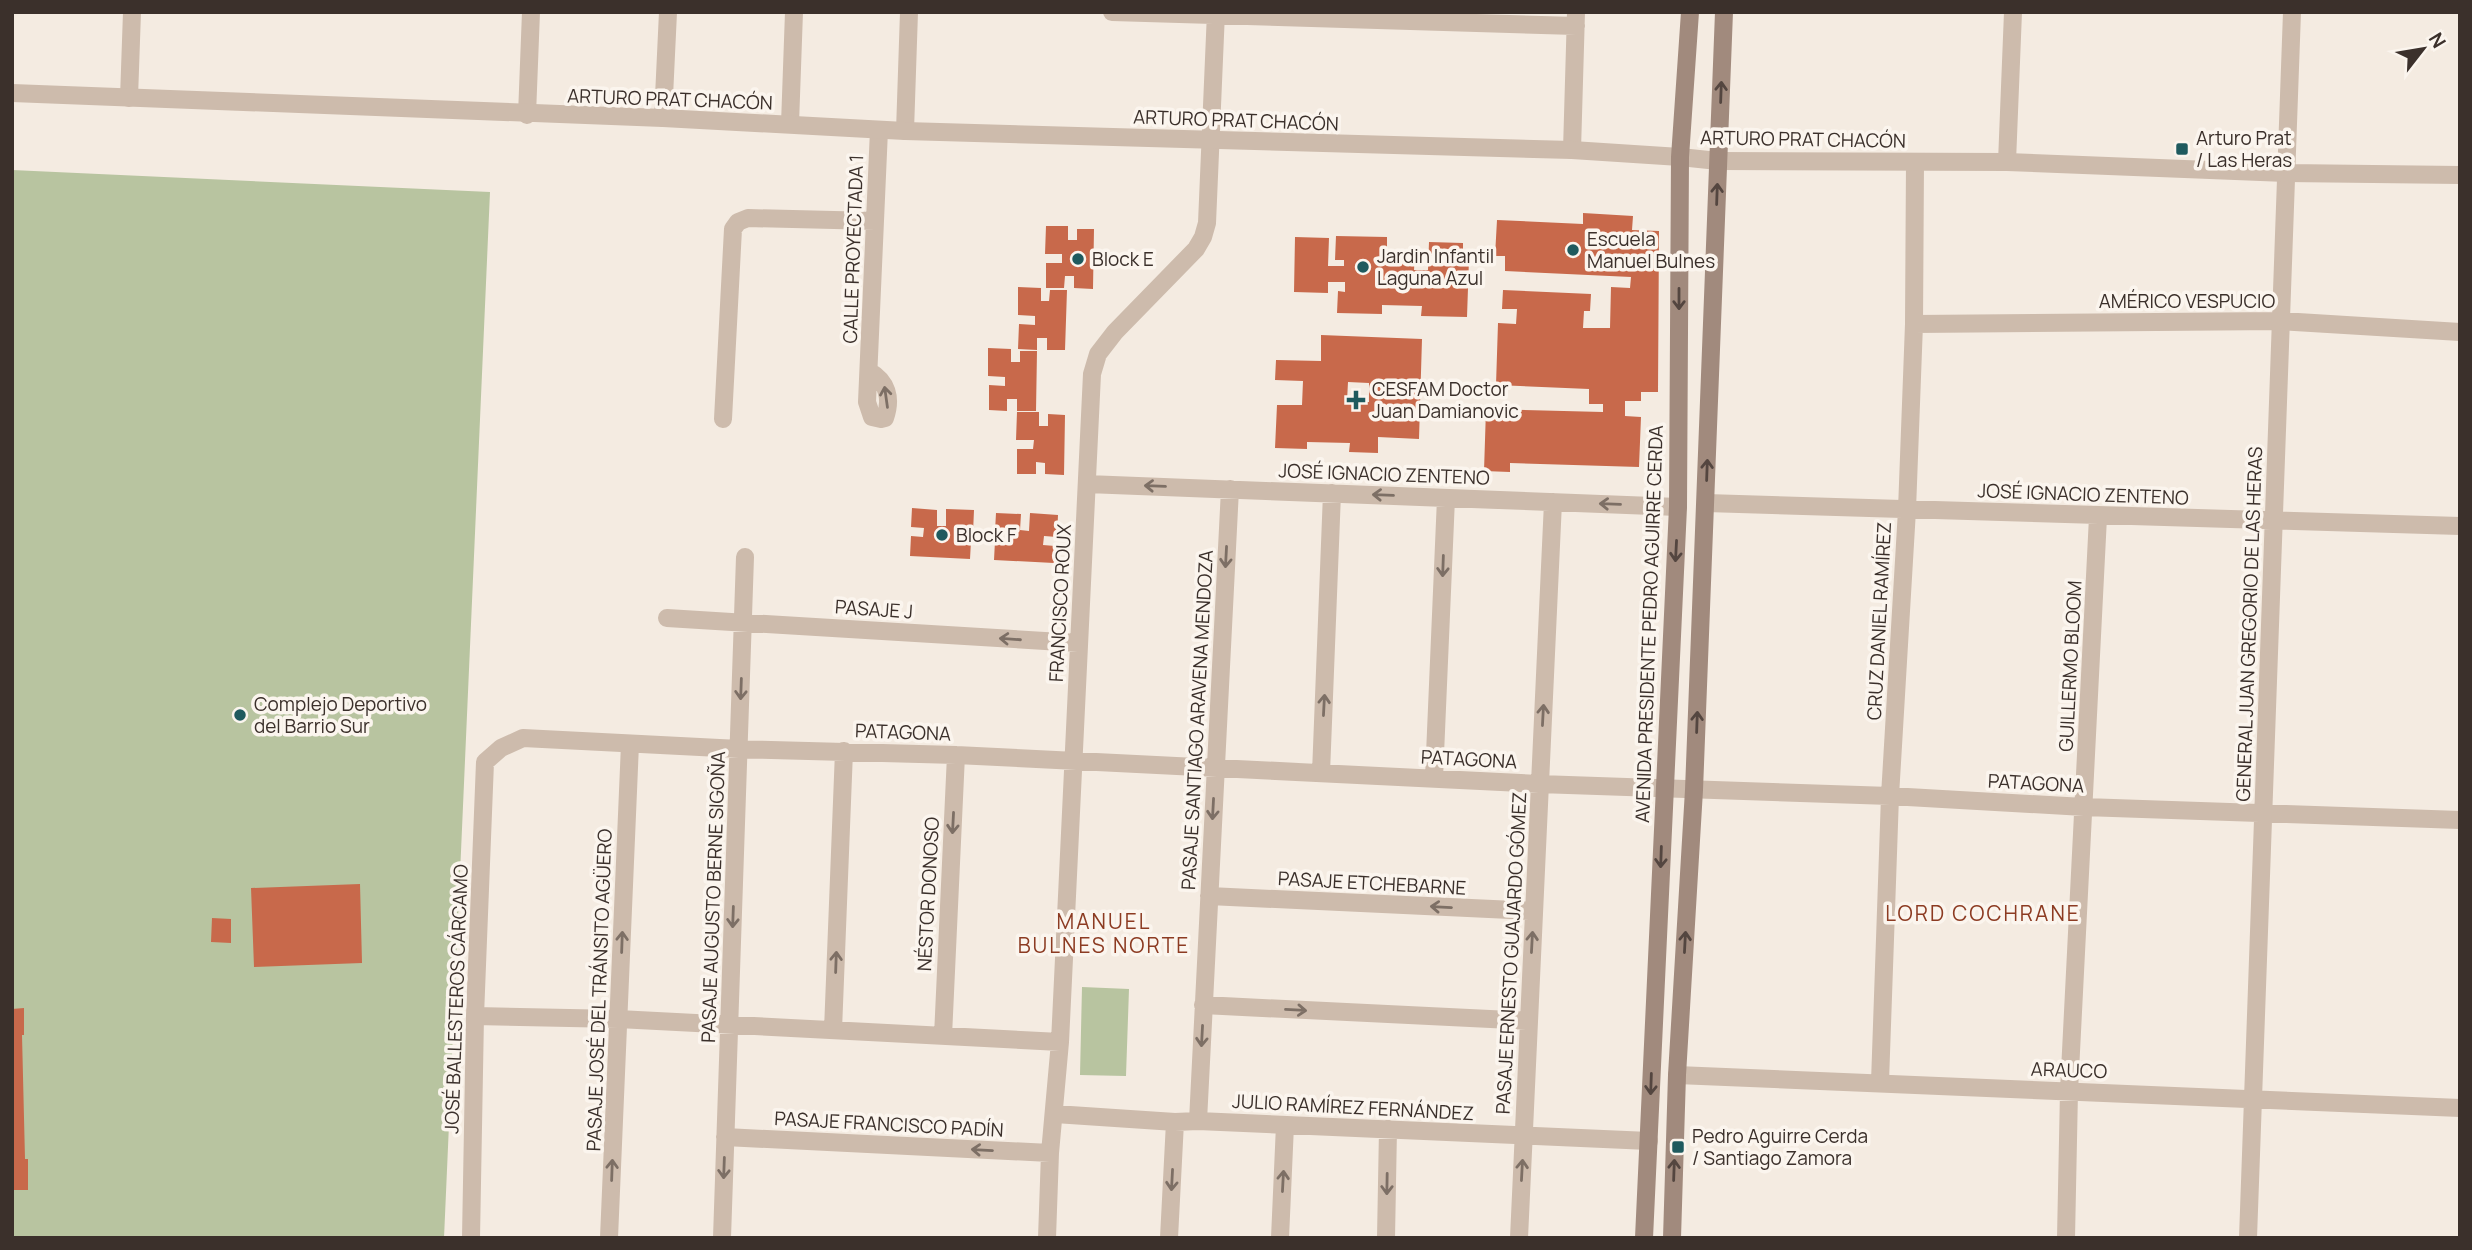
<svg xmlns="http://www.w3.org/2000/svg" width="2472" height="1250" viewBox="0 0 2472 1250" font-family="Manrope,sans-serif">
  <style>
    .green { fill: #b8c4a0 }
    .building { fill: #c8694b; fill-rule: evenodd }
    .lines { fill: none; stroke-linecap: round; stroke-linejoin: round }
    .minor { stroke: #cdbbac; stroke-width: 18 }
    .tertiary { stroke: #cdbbac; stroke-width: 18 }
    .secondary { stroke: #a18a7d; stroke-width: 18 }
    .oneway { stroke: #544640 }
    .oneway2 { stroke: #7d6f65 }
    .poi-dot { fill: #1f5a5e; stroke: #fbf5ee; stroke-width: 2.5 }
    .labels { text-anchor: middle; stroke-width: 7; stroke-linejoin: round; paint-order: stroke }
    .street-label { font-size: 19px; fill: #3b302b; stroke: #fbf5ee }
    .poi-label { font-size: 19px; fill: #3b302b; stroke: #fbf5ee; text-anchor: start }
    .neighbourhood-label { font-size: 21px; letter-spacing: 2px; fill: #8c3b22; stroke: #fbf5ee }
  </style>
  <rect width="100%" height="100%" fill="#f4ebe1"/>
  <path class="green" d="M12 170 490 192 444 1238H12Z
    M1082 987 1129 989 1126 1076 1080 1075Z"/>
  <path class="building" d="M1583 213 1633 216 1632 230 1659 231 1658 392H1641V401H1625V416L1641 417 1639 467 1510 463V472L1484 471 1486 409 1603 412V404H1589V389L1496 385 1498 323 1516 324 1517 309H1502L1503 290 1591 294 1590 311H1584L1583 328H1610L1611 287 1630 288 1631 277 1505 271V256H1495L1497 220 1583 224Z
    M1046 226H1068V240H1077V229H1094L1093 289 1074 288V276H1065L1064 288H1046V263H1062V254H1045Z
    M1336 236 1387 237V262H1394V252L1415 253 1414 270H1428L1429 242 1463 243V259H1469L1467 317 1421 316 1422 306 1382 305V314L1337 313 1338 291 1345 292V282H1328V293L1294 292 1295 237 1329 238 1328 266H1344V260H1335Z
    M1018 287 1041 288V301H1049L1050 290H1067L1065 350H1047V338H1037V350L1018 349 1019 324 1035 325V316L1018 315Z
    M1321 335 1422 339 1419 439 1378 437V453L1349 452 1350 443 1307 442V449L1275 448 1277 405H1302L1303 381 1275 380 1276 360 1321 361ZM1348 382 1369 383V402L1347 401Z
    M988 348 1011 349V362H1020V351H1037L1036 411H1017V399H1007V411L989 410V385L1005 386V377L988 376Z
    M1017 412H1039V426H1048V414L1065 415 1064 475 1045 474V463L1036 462V474H1017V449H1033L1034 440H1016Z
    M912 508 937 510V526H946V509L974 510 973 533 960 532V541H971L970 559 910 556 911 536 923 537 924 528 911 527Z
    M996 513 1021 514 1020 530 1029 531 1030 513 1058 515 1057 537 1044 536 1043 545 1055 546 1054 563 994 560 995 541 1007 542V532L995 531Z
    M360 884 362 963 254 967 251 888Z
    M212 918 231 919V943L211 942Z
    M24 1008V1035H22L25 1159H28V1190H12V1009Z"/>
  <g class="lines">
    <path class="minor" d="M1112 12 1576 26
      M129 98 132 12
      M527 115 531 12
      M663 118 668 12
      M790 124 794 12
      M905 131 909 12
      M1572 150 1576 12
      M1680 157 1718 161
      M2007 162 2013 12
      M1914 324 2280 321 2460 332
      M869 371C887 381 892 398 885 418L881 419 872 417 867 402 879 130
      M723 419 733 229 738 222 748 218 875 221
      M1087 484 1678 507
      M1706 503 2460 526
      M667 618 1078 643
      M1321 773 1332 493
      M1434 778 1446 498
      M1209 896 1534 911
      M1203 1005 1529 1021
      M475 1016 618 1019 1060 1042
      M833 1030 844 751
      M943 1036 956 755
      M1677 1075 2460 1108
      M1880 1082 1890 796 1907 510 1914 324 1915 162
      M1055 1114 1175 1122 1198 1121 1649 1141
      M1198 1121 1230 489
      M725 1137 1050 1153
      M471 1238 475 1016 485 762 501 748 523 738 739 749 956 755 1539 784 1890 796 2084 807 2460 820
      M609 1238 630 744
      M722 1238 745 557
      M1047 1238 1050 1153 1060 1042 1092 374 1098 354 1115 332 1196 249 1203 237 1207 223 1216 12
      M1169 1238 1175 1122
      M1280 1238 1285 1125
      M1386 1238 1388 1129
      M1519 1238 1553 502
      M2066 1238 2069 1091 2098 517
      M2248 1238 2292 12"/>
    <path class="tertiary" d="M12 93 663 118 905 131 1572 150 1680 157
      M1718 161 2007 162 2286 173 2460 175"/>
    <path class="secondary" d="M1644 1238 1678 507 1680 157 1690 12
      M1672 1238 1677 1075 1694 790 1724 12"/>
  </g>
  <defs><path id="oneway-shaft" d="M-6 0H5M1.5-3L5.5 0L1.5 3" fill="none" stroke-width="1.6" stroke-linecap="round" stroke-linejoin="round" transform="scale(1.75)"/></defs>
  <g class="oneway">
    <use href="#oneway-shaft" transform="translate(1721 92) rotate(-88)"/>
    <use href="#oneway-shaft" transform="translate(1717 194) rotate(-88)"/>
    <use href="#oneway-shaft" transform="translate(1679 299) rotate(90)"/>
    <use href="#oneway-shaft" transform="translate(1707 470) rotate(-88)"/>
    <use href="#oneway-shaft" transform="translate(1676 551) rotate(93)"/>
    <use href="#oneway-shaft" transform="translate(1697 722) rotate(-88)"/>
    <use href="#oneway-shaft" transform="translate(1661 857) rotate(92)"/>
    <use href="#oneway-shaft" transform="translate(1685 942) rotate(-87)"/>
    <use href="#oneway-shaft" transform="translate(1651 1084) rotate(92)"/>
    <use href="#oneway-shaft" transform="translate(1674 1170) rotate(-88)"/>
  </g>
  <g class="oneway2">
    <use href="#oneway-shaft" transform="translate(886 397) rotate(-98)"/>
    <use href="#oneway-shaft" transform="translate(1155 486) rotate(-178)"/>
    <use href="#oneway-shaft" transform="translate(1383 495) rotate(-178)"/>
    <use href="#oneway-shaft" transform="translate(1610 504) rotate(-178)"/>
    <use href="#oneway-shaft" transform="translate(1226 557) rotate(93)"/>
    <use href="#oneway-shaft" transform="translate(1443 566) rotate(92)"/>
    <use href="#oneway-shaft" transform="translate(1010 639) rotate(-176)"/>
    <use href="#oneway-shaft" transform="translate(741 689) rotate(92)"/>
    <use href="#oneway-shaft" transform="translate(1324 705) rotate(-87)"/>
    <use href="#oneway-shaft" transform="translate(1543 715) rotate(-87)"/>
    <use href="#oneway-shaft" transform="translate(1213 809) rotate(93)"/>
    <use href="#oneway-shaft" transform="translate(953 823) rotate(93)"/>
    <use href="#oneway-shaft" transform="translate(1441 907) rotate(-177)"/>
    <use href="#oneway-shaft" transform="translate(733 917) rotate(92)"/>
    <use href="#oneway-shaft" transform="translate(622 942) rotate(-88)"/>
    <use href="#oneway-shaft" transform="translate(1532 942) rotate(-87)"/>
    <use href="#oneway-shaft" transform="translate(836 962) rotate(-88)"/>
    <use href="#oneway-shaft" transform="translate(1296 1010) rotate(3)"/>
    <use href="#oneway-shaft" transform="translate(1202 1036) rotate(93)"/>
    <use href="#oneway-shaft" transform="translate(982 1150) rotate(-177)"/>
    <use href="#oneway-shaft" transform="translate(724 1168) rotate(92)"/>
    <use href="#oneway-shaft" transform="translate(612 1170) rotate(-88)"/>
    <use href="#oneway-shaft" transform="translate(1522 1170) rotate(-87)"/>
    <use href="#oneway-shaft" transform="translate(1172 1180) rotate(93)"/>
    <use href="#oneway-shaft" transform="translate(1283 1181) rotate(-87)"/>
    <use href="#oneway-shaft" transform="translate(1387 1184) rotate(91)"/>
  </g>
  <g class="poi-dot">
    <rect x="2175" y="142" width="14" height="14" rx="3.5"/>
    <circle cx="1573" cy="250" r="7"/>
    <circle cx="1078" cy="259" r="7"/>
    <circle cx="1363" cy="267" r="7"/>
    <path d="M1352.5 389.5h7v7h7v7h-7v7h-7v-7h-7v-7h7z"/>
    <circle cx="942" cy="535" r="7"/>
    <circle cx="240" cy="715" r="7"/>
    <rect x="1671" y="1140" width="14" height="14" rx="3.5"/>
  </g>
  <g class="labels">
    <g class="street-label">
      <text transform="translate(670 99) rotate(2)" y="7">ARTURO PRAT CHACÓN</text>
      <text transform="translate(1236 120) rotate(2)" y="7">ARTURO PRAT CHACÓN</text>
      <text transform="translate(1803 139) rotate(1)" y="7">ARTURO PRAT CHACÓN</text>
      <text transform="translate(853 249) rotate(-88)" y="7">CALLE PROYECTADA 1</text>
      <text x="2187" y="308">AMÉRICO VESPUCIO</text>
      <text transform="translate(1384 474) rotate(2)" y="7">JOSÉ IGNACIO ZENTENO</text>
      <text transform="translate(2083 494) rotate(2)" y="7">JOSÉ IGNACIO ZENTENO</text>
      <text transform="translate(1060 603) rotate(-87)" y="7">FRANCISCO ROUX</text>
      <text transform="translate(874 609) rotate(4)" y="7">PASAJE J</text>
      <text transform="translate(1879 621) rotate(-87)" y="7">CRUZ DANIEL RAMÍREZ</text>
      <text transform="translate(1649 624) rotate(-88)" y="7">AVENIDA PRESIDENTE PEDRO AGUIRRE CERDA</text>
      <text transform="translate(2249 624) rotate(-88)" y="7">GENERAL JUAN GREGORIO DE LAS HERAS</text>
      <text transform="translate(2070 666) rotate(-87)" y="7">GUILLERMO BLOOM</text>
      <text transform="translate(1197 720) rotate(-87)" y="7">PASAJE SANTIAGO ARAVENA MENDOZA</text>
      <text transform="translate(903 732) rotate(2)" y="7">PATAGONA</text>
      <text transform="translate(1469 759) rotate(3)" y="7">PATAGONA</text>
      <text transform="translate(2036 783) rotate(3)" y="7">PATAGONA</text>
      <text transform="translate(1372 883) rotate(3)" y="7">PASAJE ETCHEBARNE</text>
      <text transform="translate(928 894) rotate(-87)" y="7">NÉSTOR DONOSO</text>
      <text transform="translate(713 897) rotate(-88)" y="7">PASAJE AUGUSTO BERNE SIGOÑA</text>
      <text transform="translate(1511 953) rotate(-87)" y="7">PASAJE ERNESTO GUAJARDO GÓMEZ</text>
      <text transform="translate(599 990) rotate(-88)" y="7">PASAJE JOSÉ DEL TRÁNSITO AGÜERO</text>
      <text transform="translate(456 999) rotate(-88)" y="7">JOSÉ BALLESTEROS CÁRCAMO</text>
      <text transform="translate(2069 1070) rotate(2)" y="7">ARAUCO</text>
      <text transform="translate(1353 1107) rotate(3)" y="7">JULIO RAMÍREZ FERNÁNDEZ</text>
      <text transform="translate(889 1124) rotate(3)" y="7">PASAJE FRANCISCO PADÍN</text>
    </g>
    <g class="poi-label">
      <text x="2196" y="145">Arturo Prat<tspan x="2196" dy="22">/ Las Heras</tspan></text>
      <text x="1587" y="246">Escuela<tspan x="1587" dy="22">Manuel Bulnes</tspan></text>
      <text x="1377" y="263">Jardin Infantil<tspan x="1377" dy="22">Laguna Azul</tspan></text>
      <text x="1092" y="266">Block E</text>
      <text x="1372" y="396">CESFAM Doctor<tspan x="1372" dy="22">Juan Damianovic</tspan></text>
      <text x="956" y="542">Block F</text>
      <text x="254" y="711">Complejo Deportivo<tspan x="254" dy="22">del Barrio Sur</tspan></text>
      <text x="1692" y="1143">Pedro Aguirre Cerda<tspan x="1692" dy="22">/ Santiago Zamora</tspan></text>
    </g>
    <g class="neighbourhood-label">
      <text x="1983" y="921">LORD COCHRANE</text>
      <text x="1104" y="929">MANUEL<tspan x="1104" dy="24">BULNES NORTE</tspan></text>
    </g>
  </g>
  <rect width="2472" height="1250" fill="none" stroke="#3b302b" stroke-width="28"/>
  <g transform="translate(2423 49) rotate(59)" stroke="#fbf5ee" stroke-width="5" paint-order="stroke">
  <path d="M0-5L12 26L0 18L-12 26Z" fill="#3b302b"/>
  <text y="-10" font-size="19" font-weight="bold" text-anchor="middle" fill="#3b302b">N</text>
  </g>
</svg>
